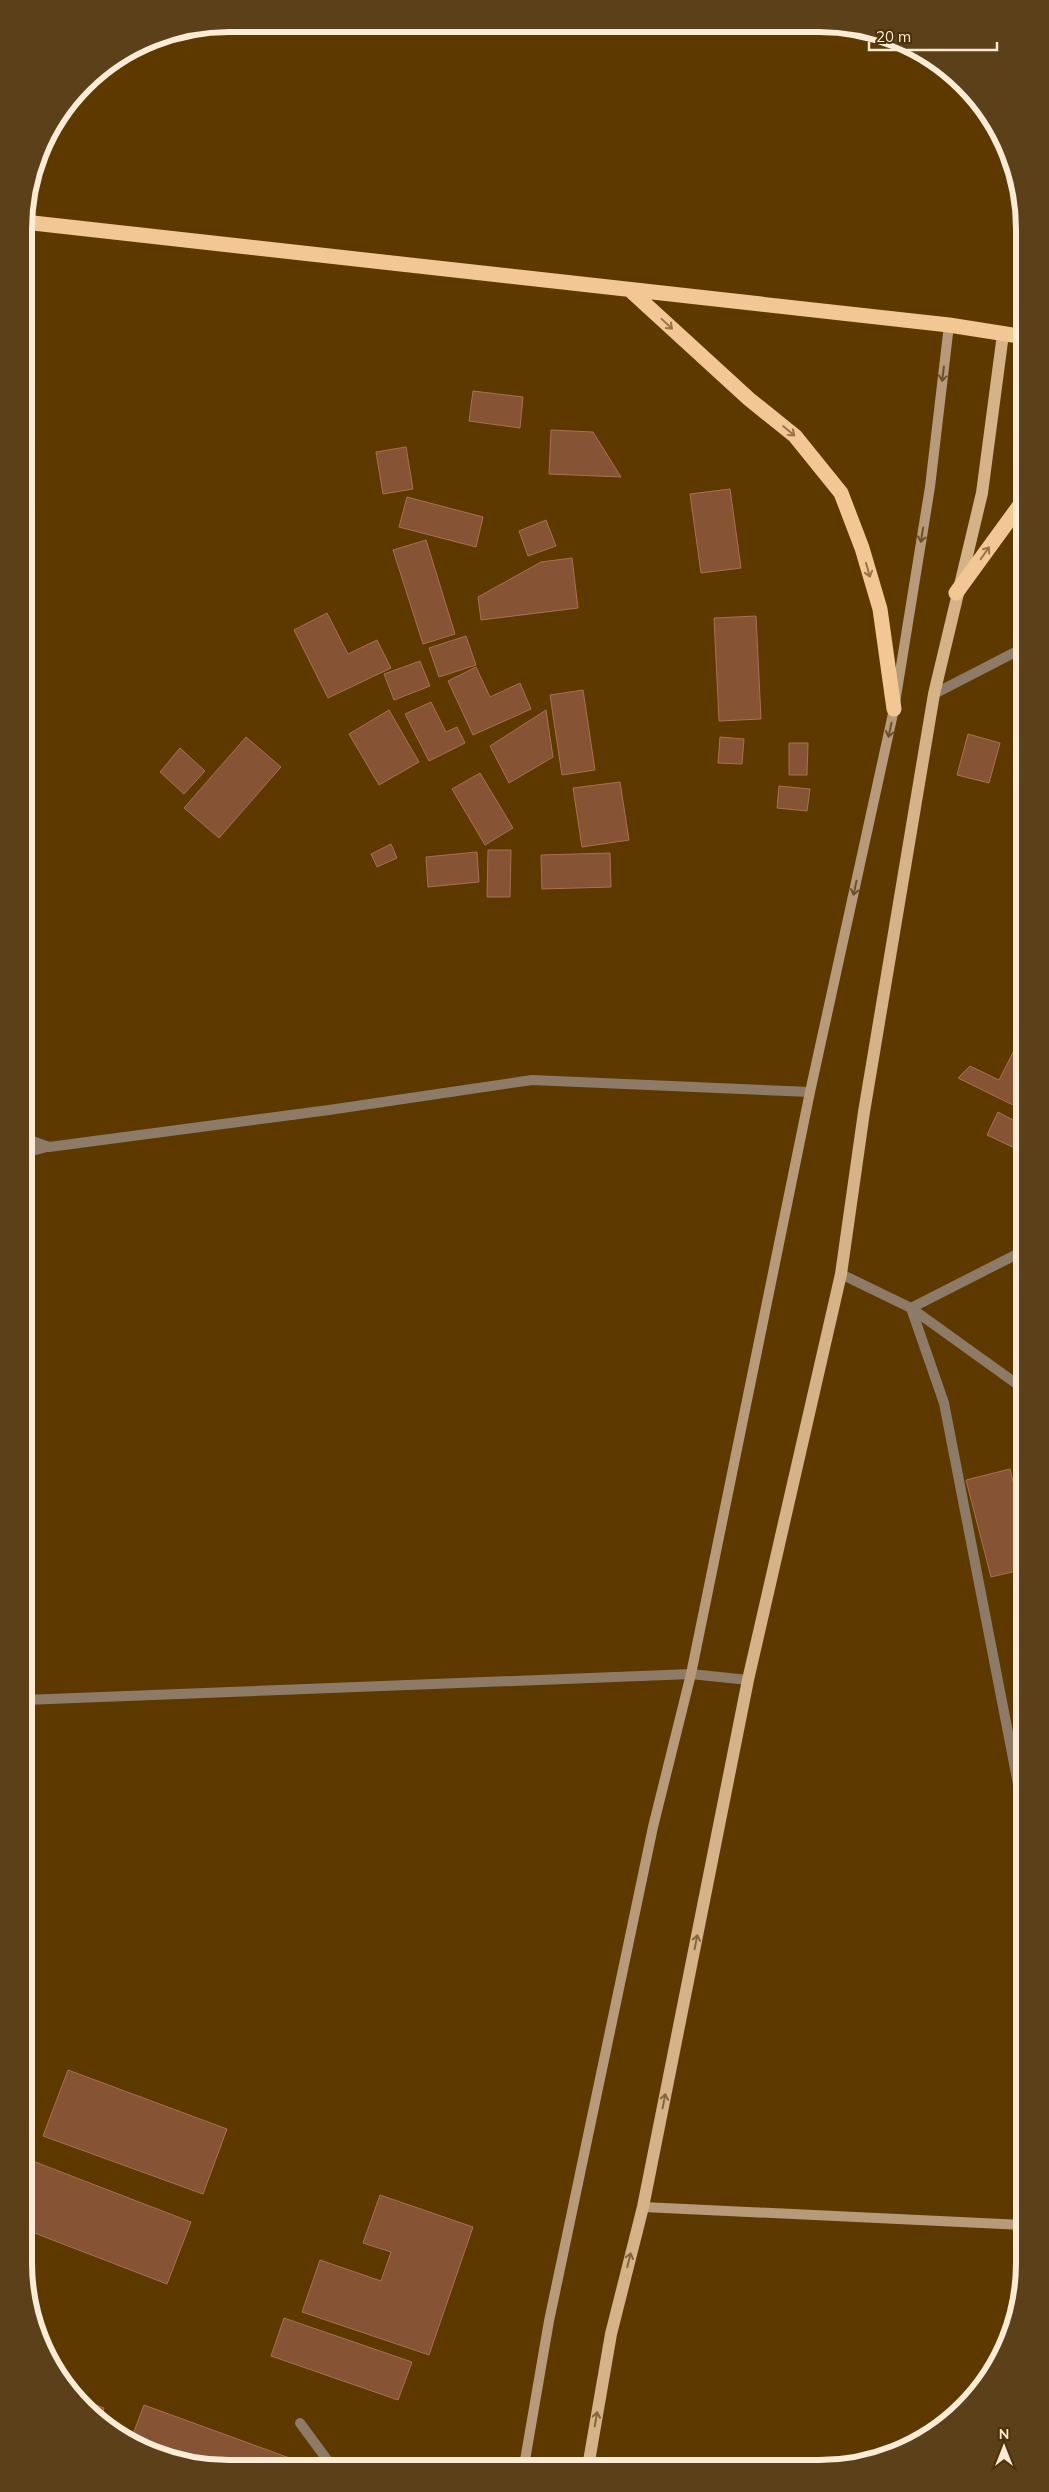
<svg xmlns="http://www.w3.org/2000/svg" width="1049" height="2492" viewBox="0 0 1049 2492" font-family="Mulish,sans-serif">
  <style>
    .building { fill: #875335; stroke: #a87152 }
    .lines { fill: none; stroke-linecap: round; stroke-linejoin: round }
    .street { stroke: #8d7b67; stroke-width: 10 }
    .secondary { stroke: #b69a7a; stroke-width: 10 }
    .primary { stroke: #d6b288; stroke-width: 12 }
    .highway { stroke: #f3c794; stroke-width: 15 }
    .oneway { stroke: #987448 }
    .oneway2 { stroke: #6c502b }
    .oneway3 { stroke: #84653c }
    .rim { fill: none; stroke: #fdebd6; stroke-width: 6 }
  </style>
  <rect width="100%" height="100%" fill="#5d3900"/>
  <path class="building" d="M473 391 523 397 520 428 469 421Z
    M551 430 593 432 621 477 549 474Z
    M406 447 413 489 383 494 376 452Z
    M730 489 741 568 701 573 690 494Z
    M407 497 483 517 476 547 399 527Z
    M546 520 556 546 528 556 519 531Z
    M426 540 455 634 423 644 393 550Z
    M572 558 578 608 481 620 478 597 541 562Z
    M327 613 348 654 377 640 391 668 328 698 294 630Z
    M756 616 761 719 719 721 714 618Z
    M466 636 476 665 439 677 429 648Z
    M420 661 430 686 394 700 384 674Z
    M476 667 490 697 520 683 531 709 473 735 448 681Z
    M583 690 595 770 562 775 550 695Z
    M431 702 446 732 457 727 465 743 429 761 405 714Z
    M389 710 419 762 379 785 349 734Z
    M546 710 553 757 509 783 490 746Z
    M968 734 1000 743 989 783 957 775Z
    M246 737 281 767 219 838 184 808Z
    M720 737 744 739 742 764 718 763Z
    M789 743H808L807 775H789Z
    M180 748 205 771 184 794 160 772Z
    M480 773 513 828 485 845 452 789Z
    M620 782 629 840 582 847 573 788Z
    M779 786 810 789 807 811 777 808Z
    M391 844 397 858 377 867 371 854Z
    M488 850H511L510 897H487Z
    M477 852 479 882 428 887 426 857Z
    M610 853 611 887 542 889 541 855Z
    M1025 1029V1101L1021 1109 958 1078 970 1066 999 1080Z
    M1025 1101V1147L1023 1152 987 1135 998 1112 1015 1121Z
    M1010 1469 1025 1530V1569L991 1577 966 1480Z
    M68 2070 227 2129 203 2194 43 2136Z
    M30 2160 191 2222 167 2284 24 2229V2175Z
    M380 2195 473 2227 429 2355 302 2312 320 2260 381 2281 391 2252 363 2243Z
    M284 2318 412 2362 398 2400 271 2356Z
    M78 2398 104 2408 100 2421 94 2417Z
    M144 2405 306 2464V2465L189 2464 138 2447 130 2442Z"/>
  <g class="lines">
    <path class="street" d="M934 694 1025 647
      M24 1138 49 1147 329 1110 532 1080 810 1092
      M24 1153 47 1147
      M841 1274 911 1308 1025 1390
      M911 1308 944 1403 1025 1820
      M911 1308 1025 1250
      M24 1700 691 1674 748 1680
      M300 2423 331 2465"/>
    <path class="secondary" d="M643 2207 1025 2225
      M524 2466 549 2321 653 1827 691 1674 810 1092 894 709 930 487 949 325"/>
    <path class="primary" d="M588 2467 611 2334 643 2207 748 1680 841 1274 864 1112 934 694 982 493 1003 334"/>
    <path class="highway" d="M24 222 949 325 1025 337
      M631 291 749 399 795 436 841 493 862 548 880 609 894 709
      M956 593 1025 498"/>
  </g>
  <defs><path id="oneway-shaft" d="M-6 0H5M1.5-3L5.5 0L1.5 3" fill="none" stroke-width="1.6" stroke-linecap="round" stroke-linejoin="round" transform="scale(1.25)"/></defs>
  <g class="oneway">
    <use href="#oneway-shaft" transform="translate(667 324) rotate(43)"/>
    <use href="#oneway-shaft" transform="translate(789 431) rotate(40)"/>
    <use href="#oneway-shaft" transform="translate(985 553) rotate(-55)"/>
    <use href="#oneway-shaft" transform="translate(868 570) rotate(74)"/>
  </g>
  <g class="oneway2">
    <use href="#oneway-shaft" transform="translate(943 374) rotate(97)"/>
    <use href="#oneway-shaft" transform="translate(922 535) rotate(99)"/>
    <use href="#oneway-shaft" transform="translate(890 730) rotate(102)"/>
    <use href="#oneway-shaft" transform="translate(855 888) rotate(102)"/>
  </g>
  <g class="oneway3">
    <use href="#oneway-shaft" transform="translate(696 1942) rotate(-79)"/>
    <use href="#oneway-shaft" transform="translate(664 2101) rotate(-79)"/>
    <use href="#oneway-shaft" transform="translate(629 2260) rotate(-76)"/>
    <use href="#oneway-shaft" transform="translate(596 2419) rotate(-80)"/>
  </g>
  <path d="M0 0H1049V2492H0ZM229 32H819A197 197 0 0 1 1016 229V2263A197 197 0 0 1 819 2460H229A197 197 0 0 1 32 2263V229A197 197 0 0 1 229 32Z" fill="#5b4019" fill-rule="evenodd"/>
  <path class="rim" d="M229 32H819A197 197 0 0 1 1016 229V2263A197 197 0 0 1 819 2460H229A197 197 0 0 1 32 2263V229A197 197 0 0 1 229 32Z"/>
  <g transform="translate(1004 2447)" stroke="#4d3109" stroke-width="4" paint-order="stroke">
  <path d="M0-4L9 19L0 12L-9 19Z" fill="#fdebd6"/>
  <text y="-8" font-size="14" font-weight="bold" text-anchor="middle" fill="#fdebd6">N</text>
  </g>
  <path d="M869 42v8h128v-8" fill="none" stroke="#fdebd6" stroke-width="2.5"/>
  <text x="876" y="42" font-size="15" fill="#fdebd6" stroke="#4d3109" stroke-width="4" paint-order="stroke">20 m</text>
</svg>
